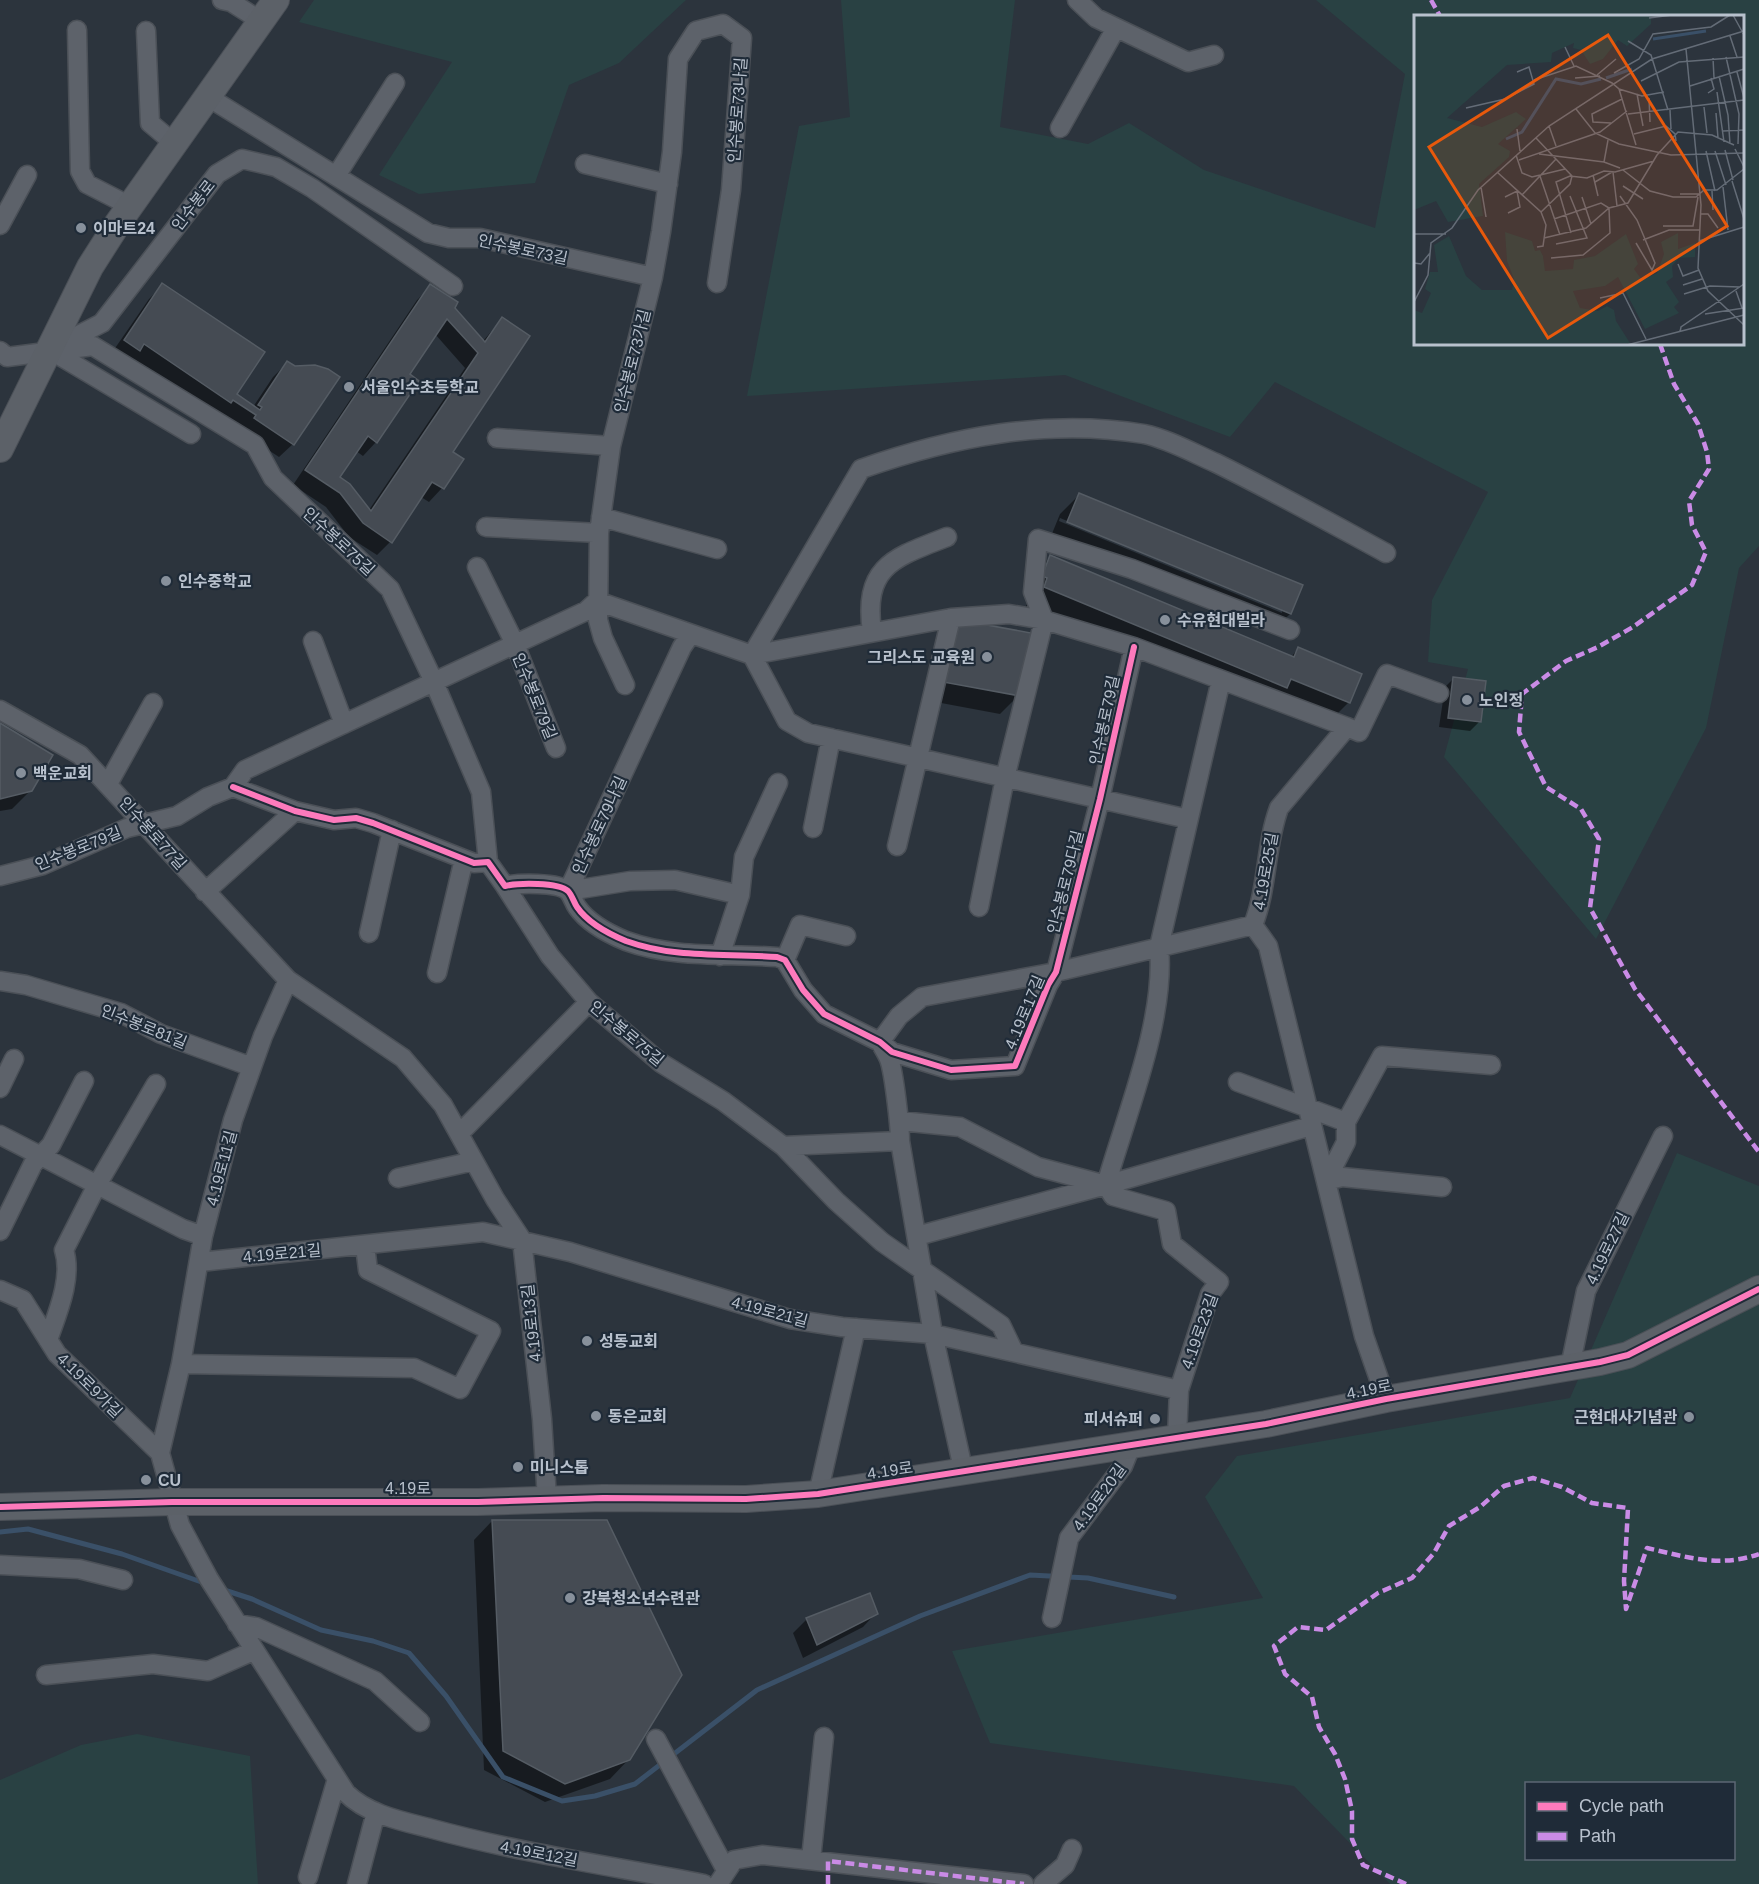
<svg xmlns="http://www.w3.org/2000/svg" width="1759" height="1884" viewBox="0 0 1759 1884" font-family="Arial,'Noto Sans KR',sans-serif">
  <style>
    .green { fill: #294143; fill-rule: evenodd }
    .shadow { fill: #0007; fill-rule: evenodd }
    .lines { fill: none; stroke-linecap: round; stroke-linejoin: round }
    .stream { stroke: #3a5068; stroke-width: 5 }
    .building { fill: #454b53; stroke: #555c64; stroke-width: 1.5; fill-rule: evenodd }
    .street-casing { stroke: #4b5057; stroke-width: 21 }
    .secondary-casing { stroke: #4b5057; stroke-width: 28 }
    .street { stroke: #5d626a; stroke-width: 18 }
    .secondary { stroke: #5c6168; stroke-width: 26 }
    .quiet { stroke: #ca8be6; stroke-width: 4.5; stroke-dasharray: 9 4.5; stroke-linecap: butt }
    .cycleway-casing { stroke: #1f2b38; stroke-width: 10 }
    .cycleway { stroke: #fd7abc; stroke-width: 6 }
    .poi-dot { fill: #87909b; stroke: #1f2b38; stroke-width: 2 }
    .labels { text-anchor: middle; stroke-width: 4.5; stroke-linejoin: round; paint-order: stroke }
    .street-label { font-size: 16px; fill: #b8c1cd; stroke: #1f2b38 }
    .poi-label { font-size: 16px; font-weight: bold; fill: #b8c1cd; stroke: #1f2b38; text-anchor: start }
    .inset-river { fill: none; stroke: #3a5068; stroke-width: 3 }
    .inset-road { fill: none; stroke: #646c77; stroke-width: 1.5 }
    .view { fill: #e8590c; fill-opacity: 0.15; stroke: #e8590c; stroke-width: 3 }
    .inset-edge { fill: none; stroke: #b8c1cd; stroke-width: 3 }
  </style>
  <rect width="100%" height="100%" fill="#2c343d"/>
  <path class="green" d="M314 0H686L619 63 569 85 535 183 419 194 379 175 452 62 299 22Z
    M841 0H1015L1000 127 1088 144 1129 123 1204 170 1375 228 1405 74 1316 0H1759V546L1739 568 1706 728 1596 939 1444 757 1468 669 1428 662 1432 600 1488 492 1275 382 1230 437 1065 375 747 396 799 126 850 117ZM1416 16H1742V344H1416Z
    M1677 1153 1759 1186V1884H1390L1294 1786 990 1743 952 1651 1263 1598 1205 1497 1237 1456 1570 1398ZM1526 1784H1734V1858H1526Z
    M137 1734 250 1756 258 1884H0V1780L81 1745Z"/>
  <path class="shadow" d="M163 285 235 395 253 407 273 377 287 363 294 368 293 444 279 457 130 358 125 363 111 354 149 299Z
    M431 286 483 341 502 319 451 452 462 459 442 488 429 502 421 497 390 542 377 555 349 537 326 507 293 485 417 300ZM435 334 465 368 369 510 338 478 356 451 363 456 376 442 408 375Z
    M1079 495 1301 586 1290 614 1271 632 1049 541 1060 514ZM1060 518 1282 609V613L1059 521Z
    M1050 557 1291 657 1298 649 1349 702 1330 721 1267 706 1026 606 1030 597 1024 594 1032 576Z
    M954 621 1019 695 1000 714 925 700 936 640Z
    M1454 678 1479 722 1470 731 1439 727 1445 687Z
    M0 725 31 790 12 809 0 811Z
    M492 1521 629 1759 610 1779 545 1802 484 1770 474 1540Z
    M869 1595 876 1613 863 1627 803 1658 793 1633 807 1619Z"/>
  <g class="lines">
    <path class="stream" d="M0 1532 28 1529 122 1554 207 1584
      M221 1589 252 1599 321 1630 373 1641 409 1653 446 1696 503 1777 562 1801 595 1796 635 1784 757 1690 920 1616 1030 1575 1088 1578 1174 1597"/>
  </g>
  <path class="building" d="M162 283 265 352 237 394 260 410 262 407 258 405 287 361 295 366 315 365 328 369 340 377 294 445 254 418 256 415 233 400 231 403 144 344 140 351 124 340Z
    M430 284 458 302 455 308 485 342 502 317 530 336 453 452 464 459 444 489 432 482 392 543 363 523 340 493 305 470ZM447 319 478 353 371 511 350 484 340 477 368 436 377 443 419 381 410 374Z
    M1079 493 1303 585 1291 614 1067 522Z
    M1050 555 1294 657 1298 647 1362 674 1350 703 1291 679 1287 688 1044 587 1047 578 1042 576Z
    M954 619 1031 633 1020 696 943 682Z
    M1453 677 1486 681 1481 722 1448 718Z
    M0 723 53 755 32 791 0 799Z
    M492 1520H607L682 1675 630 1760 565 1784 503 1751Z
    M870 1593 878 1614 817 1645 806 1618Z"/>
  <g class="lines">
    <g class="street-casing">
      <path id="street" d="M222 0 231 2 261 21
        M1077 0 1096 18 1188 62 1214 55
        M77 30 80 171 87 184 130 206
        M146 31 150 123 175 144
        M208 97 428 233 449 238H480L653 277
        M1060 128 1116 28
        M585 164 668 184
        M336 176 395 83
        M0 225 27 175
        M59 345 102 323 217 174 242 159 276 167 312 188 453 286
        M50 350 191 434
        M0 351 7 357 93 346 255 445 273 478 390 589 434 682 481 792 488 862
        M497 438 611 446
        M601 517 717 549
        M486 527 599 533
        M477 567 515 644 556 748
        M597 601 752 655 951 618 1009 614 1044 620 1134 647 1347 727
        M872 632C863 566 893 558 947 537
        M313 641 344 724
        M625 685 603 638 598 620 599 533 611 446 653 277 661 232 672 152 678 59 696 31 723 24 742 38 731 190 717 283
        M0 710 80 755 288 980 403 1058 443 1105 495 1199 522 1240 542 1419 547 1499
        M108 784 153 703
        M233 787 295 811 334 820 356 818 373 823 474 863 488 862 505 886C518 883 558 882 568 891 572 895 574 903 577 907 588 923 609 934 626 941 676 959 725 953 777 957L785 960 803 990 824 1014 880 1042 892 1052 951 1070 1015 1066 1048 985 1056 972 1100 799 1134 647
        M1188 819 808 733 787 721 752 655 861 469C952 437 1047 418 1144 434 1168 439 1193 453 1216 463 1273 491 1329 522 1386 553
        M813 828 831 738
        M897 846 951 618
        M0 876 43 865 127 828 177 816 208 797 233 787 245 770 586 611 597 601
        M505 886 550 956 589 1002 661 1063 723 1101 783 1146 836 1201 882 1242 1001 1325 1013 1350
        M568 891 682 647 691 634
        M568 891 630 881 675 880 740 895
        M205 892 295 811
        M979 907 1005 778 1044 620 1033 592 1038 539 1132 569 1290 630
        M369 933 392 830
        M720 956 740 895 744 857 778 783
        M785 960 800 925 846 936
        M437 973 464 859
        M288 980 263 1036 233 1120 203 1236 181 1364 160 1453 180 1525 209 1579 346 1793C367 1814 401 1821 429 1828 520 1853 612 1866 704 1884
        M0 981 26 985 121 1013 161 1034 252 1067
        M1238 1082 1346 1122
        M0 1088 14 1059
        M900 1121 960 1127 1038 1167 1106 1185 1113 1196 1166 1211 1172 1244 1219 1282 1210 1294 1179 1390 1177 1437
        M459 1134 589 1002
        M0 1135 183 1229 203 1236
        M783 1146 900 1141
        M398 1178 474 1161
        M1326 1181 1346 1142V1122L1382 1056 1491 1065
        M1326 1181 1342 1177 1442 1187
        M1106 1185C1126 1115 1166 1019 1159 947L1221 680
        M0 1231 33 1164 51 1145 84 1081
        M917 1236 1106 1185 1311 1126
        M200 1262 483 1232 570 1252 790 1319 842 1327 933 1334 1179 1390
        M0 1290 23 1300 57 1354 160 1453
        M48 1340C57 1314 73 1278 64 1250L97 1185 156 1084
        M181 1364 414 1368 460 1389 491 1331 368 1270 365 1246
        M1570 1367 1586 1291 1663 1136
        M1386 1399 1364 1336 1268 946 1253 925C1268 888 1265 846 1279 808L1347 727 1359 732 1387 674 1439 693
        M964 1473 933 1334 900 1141C900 1126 894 1072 889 1059 887 1054 883 1048 880 1042L899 1016 922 997 1056 972 1253 925
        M818 1494 856 1328
        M0 1565 79 1569 123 1580
        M1052 1618 1069 1538 1123 1466 1131 1446
        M237 1624 256 1627 375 1681 420 1722
        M46 1675 153 1664 208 1671 253 1651
        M656 1739 726 1870
        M811 1859 824 1737
        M308 1877 337 1779
        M357 1884 376 1812
        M718 1884 734 1860 762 1855 1024 1884
        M1043 1884 1065 1865 1072 1849"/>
    </g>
    <g class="secondary-casing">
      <path id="secondary" d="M0 449 90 267 118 223 276 0
        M0 1507 172 1502H478L603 1498 746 1499 818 1494 1266 1424 1386 1399 1600 1362 1628 1355 1759 1289"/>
    </g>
    <use href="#street" class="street"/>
    <use href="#secondary" class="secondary"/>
    <path class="quiet" d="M1431 0 1440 16
      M1660 344 1674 384 1698 424 1707 452 1709 469 1689 501 1692 525 1706 552 1692 585 1633 627 1598 647 1566 661 1522 694 1519 732 1546 787 1581 809 1599 839 1590 908 1635 989 1759 1152
      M828 1884V1861L1024 1884
      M1406 1884 1363 1865 1352 1839V1811L1345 1779 1335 1754 1319 1727 1312 1697 1285 1674 1274 1646 1298 1627 1326 1630 1378 1593 1412 1578 1434 1553 1449 1526 1480 1507 1504 1486 1533 1478 1562 1487 1592 1503 1628 1508 1624 1581 1626 1609 1647 1548C1686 1557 1720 1568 1759 1554"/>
    <g class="cycleway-casing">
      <path id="cycleway" d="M233 787 295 811 334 820 356 818 373 823 474 863 488 862 505 886C518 883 558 882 568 891 572 895 574 903 577 907 588 923 609 934 626 941 676 959 725 953 777 957L785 960 803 990 824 1014 880 1042 892 1052 951 1070 1015 1066 1048 985 1056 972 1100 799 1134 647
        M0 1507 172 1502H478L603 1498 746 1499 818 1494 1266 1424 1386 1399 1600 1362 1628 1355 1759 1289"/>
    </g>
    <use href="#cycleway" class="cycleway"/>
  </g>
  <g class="poi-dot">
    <circle cx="81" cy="228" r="6"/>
    <circle cx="349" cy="387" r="6"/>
    <circle cx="166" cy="581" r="6"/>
    <circle cx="1165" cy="620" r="6"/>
    <circle cx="987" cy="657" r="6"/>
    <circle cx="1467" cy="700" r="6"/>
    <circle cx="21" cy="773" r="6"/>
    <circle cx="587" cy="1341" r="6"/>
    <circle cx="596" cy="1416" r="6"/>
    <circle cx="1689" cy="1417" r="6"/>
    <circle cx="1155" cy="1419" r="6"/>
    <circle cx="518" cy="1467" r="6"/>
    <circle cx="146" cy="1480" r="6"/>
    <circle cx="570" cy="1598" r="6"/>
  </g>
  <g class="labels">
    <g class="street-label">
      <text transform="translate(737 110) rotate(-86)" y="6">인수봉로73나길</text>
      <text transform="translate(193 205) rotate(-52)" y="6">인수봉로</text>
      <text transform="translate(523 249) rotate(12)" y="6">인수봉로73길</text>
      <text transform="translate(632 361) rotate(-76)" y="6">인수봉로73가길</text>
      <text transform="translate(339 541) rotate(43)" y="6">인수봉로75길</text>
      <text transform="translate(535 696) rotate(68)" y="6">인수봉로79길</text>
      <text transform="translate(1104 720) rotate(-78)" y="6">인수봉로79길</text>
      <text transform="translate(599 825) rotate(-65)" y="6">인수봉로79나길</text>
      <text transform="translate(153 833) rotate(48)" y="6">인수봉로77길</text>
      <text transform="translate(78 848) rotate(-22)" y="6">인수봉로79길</text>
      <text transform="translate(1265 871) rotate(-80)" y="6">4.19로25길</text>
      <text transform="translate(1065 882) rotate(-76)" y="6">인수봉로79다길</text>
      <text transform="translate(1024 1012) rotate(-67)" y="6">4.19로17길</text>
      <text transform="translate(144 1026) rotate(22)" y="6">인수봉로81길</text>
      <text transform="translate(627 1033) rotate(40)" y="6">인수봉로75길</text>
      <text transform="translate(221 1168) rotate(-75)" y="6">4.19로11길</text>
      <text transform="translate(1607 1248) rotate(-64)" y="6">4.19로27길</text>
      <text transform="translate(282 1253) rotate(-5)" y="6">4.19로21길</text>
      <text transform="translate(770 1311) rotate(15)" y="6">4.19로21길</text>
      <text transform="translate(531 1323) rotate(-96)" y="6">4.19로13길</text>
      <text transform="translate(1199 1331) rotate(-70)" y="6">4.19로23길</text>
      <text transform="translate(90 1385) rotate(45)" y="6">4.19로9가길</text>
      <text transform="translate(1369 1389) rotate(-11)" y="6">4.19로</text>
      <text transform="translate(890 1470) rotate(-8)" y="6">4.19로</text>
      <text x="408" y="1494">4.19로</text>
      <text transform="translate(1099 1497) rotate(-54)" y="6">4.19로20길</text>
      <text transform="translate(539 1853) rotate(11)" y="6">4.19로12길</text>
    </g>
    <g class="poi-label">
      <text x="93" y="234">이마트24</text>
      <text x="361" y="393">서울인수초등학교</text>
      <text x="178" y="587">인수중학교</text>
      <text x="1177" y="626">수유현대빌라</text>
      <text x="975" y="663" text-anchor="end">그리스도 교육원</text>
      <text x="1479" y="706">노인정</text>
      <text x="33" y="779">백운교회</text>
      <text x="599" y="1347">성동교회</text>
      <text x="608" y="1422">동은교회</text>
      <text x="1677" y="1423" text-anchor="end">근현대사기념관</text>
      <text x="1143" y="1425" text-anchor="end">피서슈퍼</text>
      <text x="530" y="1473">미니스톱</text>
      <text x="158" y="1486">CU</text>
      <text x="582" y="1604">강북청소년수련관</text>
    </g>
  </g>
  <g transform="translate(1414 15)">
    <rect width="330" height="330" fill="#2c343d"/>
    <path d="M0 0H237V9L213 31 204 25 189 44 176 49 167 35 159 33 160 28 138 38 137 47 93 50 33 103 68 112 102 97 112 104 84 129 96 136 95 142 65 169 69 201 34 207 22 186 0 195ZM91 217 118 226 121 236 126 235 129 241 131 256 159 254 160 245 181 241 212 219 224 249 220 254 228 265 243 258 250 239 247 227 264 218V234L281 228V242L265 243 258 251 259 262 252 267 265 287 260 292 265 298 231 314 204 262 191 271 159 276 166 293 184 296 193 291 200 295 202 306 216 328 0 330V295L8 298 17 278 11 274 16 257H24L20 230 35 221 52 261 68 275H98L100 264 93 246Z" fill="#294143"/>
    <path class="inset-river" d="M239 24 292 16M192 63 218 54M92 124 108 117 142 64 167 69 187 64"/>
    <path class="inset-road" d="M319 0 330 20M235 3 258 0M316 21 323 42M214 26 237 40 254 95M151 32 160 51M272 34 287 190 284 253 294 276 330 310M312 42 325 99 324 129M299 43 300 63M323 57 330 83M200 58 225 44 239 19 297 12 316 0M183 60 202 44M305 61 314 100 316 129M161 63 186 61M120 65 162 51 198 68 205 74 222 130M227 66 265 47 330 42M276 71 330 54M205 74 228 81 250 77M303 77 310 127M294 78 300 74 297 63M223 79 229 111M235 83 236 107M290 92 293 118M52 93 91 84 120 69 115 52 103 57M162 94 181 118 205 129 257 140 330 138M256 95 257 114M302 98 304 123M214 99 330 85M197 108 179 107 178 99 208 84M135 111 142 131M103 114 106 136M309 116 330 115M220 119 252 111 261 119 262 126M122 123 158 161 156 169 127 197M321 134 330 152M311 135 319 165M292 136 301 176M301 136 312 170M125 139 190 147 206 153M102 140 108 158 118 162 151 154M105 145 186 117 213 96M190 147 194 125M209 155 236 176 259 182H282L290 175H303L330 154M83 157 127 197 132 210 129 231 123 232M199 157 203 191M179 160 184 181M126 161 146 220M318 166 330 204M181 167 198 157M209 171 229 184M67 172 72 202M309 172 314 215M298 176 299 195M266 179H285M108 180 142 144M206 181 223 205 241 248 238 255 222 228M91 182 103 176 106 192 94 198M168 182 177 209M287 199H294L304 213M249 211H279L284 182M157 218 142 167 156 161 173 163 190 156 201 157 240 146M0 219H32M130 223 172 213 195 193 214 188 243 140 264 117 298 120 320 130M229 225 255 215H286M285 226 330 212M142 229 173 223 156 181M137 243 169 240 196 218 195 193 187 188 140 204M0 248 7 249 16 238M264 249 269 261 285 255M269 270 288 264M322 276 328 293M270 279 296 271 326 272M186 283 209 278 232 324M0 287 14 260 17 228 38 213 64 175 135 111 238 44 330 16M291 299 330 293M266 317 267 312 330 269M213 330 330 300"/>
    <path class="view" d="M194 20 313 211 134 323 15 132Z"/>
    <rect width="330" height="330" class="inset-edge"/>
  </g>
  <rect x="1525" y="1782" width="210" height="78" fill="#1f2b38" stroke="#5c6774" stroke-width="1.5"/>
  <rect x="1537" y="1802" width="30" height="9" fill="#fd7abc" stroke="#5c6774" stroke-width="1.5"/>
  <text x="1579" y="1812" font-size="18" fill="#b8c1cd">Cycle path</text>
  <rect x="1537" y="1832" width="30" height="9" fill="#ca8be6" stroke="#5c6774" stroke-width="1.5"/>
  <text x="1579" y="1842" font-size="18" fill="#b8c1cd">Path</text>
</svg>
